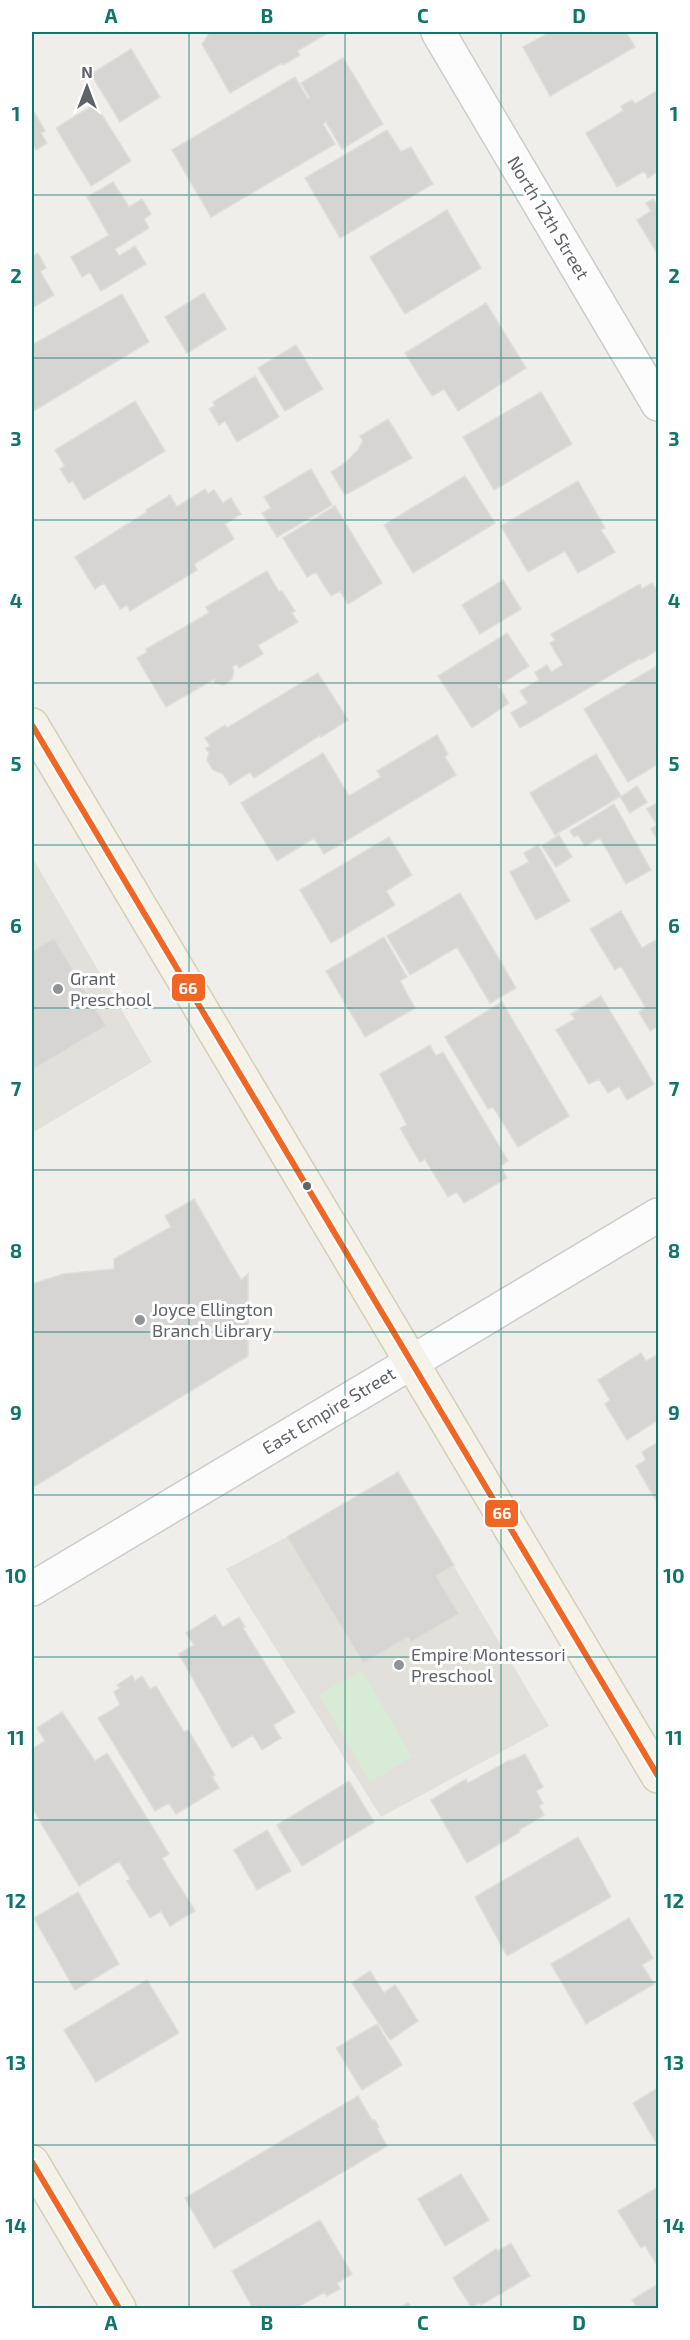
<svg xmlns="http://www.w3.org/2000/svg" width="690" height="2340" viewBox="0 0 690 2340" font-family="'Exo 2',sans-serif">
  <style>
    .education { fill: #e2e0da }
    .green { fill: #d8ebd6 }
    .building { fill: #d6d5d3; stroke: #deddd9; stroke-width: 1.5 }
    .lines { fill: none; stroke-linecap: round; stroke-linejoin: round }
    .minor-casing { stroke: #cbcccc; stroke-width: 36 }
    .major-casing { stroke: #d7ceb8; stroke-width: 36 }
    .minor { stroke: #fdfcfc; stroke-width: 33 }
    .major { stroke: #f4f2e9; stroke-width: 33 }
    .bus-1-casing { stroke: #fff; stroke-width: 10 }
    .bus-1 { stroke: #f26522; stroke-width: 6 }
    .grid { fill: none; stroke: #0f766e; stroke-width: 1.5; stroke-opacity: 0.55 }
    .poi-dot { fill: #919496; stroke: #fff; stroke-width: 2 }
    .bus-dot { fill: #5f6368; stroke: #fff; stroke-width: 2 }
    .labels { text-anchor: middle; stroke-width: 6; stroke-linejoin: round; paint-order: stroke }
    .street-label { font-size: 18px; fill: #5f6368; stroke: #fff }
    .poi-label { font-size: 18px; fill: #5f6368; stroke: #fff; text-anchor: start }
    .line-badge { stroke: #fff; stroke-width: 2 }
    .badge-label { font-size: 16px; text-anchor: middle; font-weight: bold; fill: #fff }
    .neatline { fill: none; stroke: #0f766e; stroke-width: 2 }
    .grid-label { font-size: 20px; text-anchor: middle; font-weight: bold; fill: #0f766e }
  </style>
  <rect width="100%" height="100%" fill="#efeeea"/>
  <path class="education" d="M32 857 152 1062 32 1133Z
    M398 1472 549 1726 381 1817 226 1569 287 1537Z"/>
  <path class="green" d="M362 1670 412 1757 370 1782 319 1695Z"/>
  <path class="building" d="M210 32H330L297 51 300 55 283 65 282 63 230 93 202 44Z
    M550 32H626L635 47 550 96 523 47Z
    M131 49 160 97 120 122 91 74Z
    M343 58 383 124 342 149 326 122 323 124 335 144 211 217 172 150 295 77 308 99 310 98 301 83Z
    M658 90V171L648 178 644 171 617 187 586 133 623 111 621 106 632 100 635 104Z
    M95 104 131 161 91 186 56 128Z
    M35 113 45 131 41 133 47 143 36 150 32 142V116Z
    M387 130 401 152 411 147 433 184 340 238 305 178Z
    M113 182 129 207 142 199 151 214 144 219 149 228 115 249 119 256 135 246 146 264 101 291 90 272 82 277 71 257 109 235 87 197Z
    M653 199 658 206V255L637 220 651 211 646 203Z
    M447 210 481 268 405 314 370 257Z
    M38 253 46 268 40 271 54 295 32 308V257Z
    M204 293 226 329 187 353 165 317Z
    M122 294 149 342 32 412V345Z
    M486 303 526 368 458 411 444 389 432 396 405 353Z
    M296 345 323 389 285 411 258 368Z
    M255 376 279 417 237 442 225 421 219 425 209 409 215 406 213 402Z
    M541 392 572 444 494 490 463 437Z
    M135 401 165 451 84 500 73 481 69 483 60 469 65 466 55 450Z
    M388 419 412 458 345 495 331 472 345 463 358 450 363 441 360 436Z
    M311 469 332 505 277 537 262 513 271 508 264 497Z
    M465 476 495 523 413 573 384 525Z
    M578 481 605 528 601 530 615 552 578 573 565 551 528 572 501 526Z
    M205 489 208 494 214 490 223 503 231 498 241 514 225 524 234 539 194 564 197 570 130 611 127 605 120 609 104 583 95 589 75 557 147 512 146 510 170 495 177 507Z
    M335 506 382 583 348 604 340 591 331 596 316 572 307 577 283 538Z
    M267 571 279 592 282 591 295 611 292 613 298 622 258 645 263 654 239 668 237 664 232 667 234 671 232 679 223 685 215 683 214 679 166 707 137 658 147 652 146 649 209 613 206 607Z
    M503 580 521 609 480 634 462 605Z
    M652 583 658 593V650L641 660 640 658 520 728 511 713 528 703 520 691 539 680 535 672 547 665 551 672 563 665 550 643 555 640 551 634 640 584 642 589Z
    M507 633 529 666 498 686 509 703 472 728 438 676Z
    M655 667 658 672V764L628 782 584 709Z
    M318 673 348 720 321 737 320 735 254 778 250 772 230 785 223 774 213 770 207 760 209 753 206 748 210 746 205 738 225 725 227 728Z
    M437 735 448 754 445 757 456 775 324 854 314 838 277 861 241 803 323 753 349 796 381 777 377 771Z
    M596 754 621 796 555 835 530 793Z
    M637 786 647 802 630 813 620 797Z
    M658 802V838L657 839 651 829 657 825 647 809Z
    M614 804 651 870 626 884 600 838 585 846 578 835 574 837 570 831Z
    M559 835 572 857 556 867 542 846Z
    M389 837 412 875 386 891 395 905 331 943 300 890Z
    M538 845 570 901 536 920 510 872 529 862 524 853Z
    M460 893 516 988 490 1003 457 947 410 975 387 936Z
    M621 911 642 948 658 939V1028V1026L650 1031 639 1012 646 1008 621 966 615 970 590 929Z
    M384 937 407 977 400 981 415 1008 365 1037 326 971Z
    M54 938 106 1026 32 1070V951Z
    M601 996 654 1084 627 1100 619 1086 608 1093 599 1079 589 1084 556 1030 575 1019 571 1014Z
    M502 1002 569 1116 518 1147 493 1107 488 1109 445 1037Z
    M430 1045 436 1056 443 1052 508 1161 500 1166 507 1178 464 1203 457 1192 448 1197 425 1159 420 1162 400 1128 407 1125 380 1074Z
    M194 1199 241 1280 248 1274V1356L32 1488V1284L63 1274 114 1269V1259L171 1227 165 1216Z
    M641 1353 646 1361 658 1354V1420L627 1440 605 1404 610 1400 598 1380Z
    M658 1442V1504L636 1466 646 1460 642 1452Z
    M398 1472 454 1565 436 1576 459 1614 411 1642 408 1637 363 1663 287 1537Z
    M215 1615 223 1627 239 1617 245 1627 243 1628 295 1712 273 1725 281 1738 262 1750 253 1735 232 1748 179 1654 194 1645 186 1633Z
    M132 1675 135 1681 142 1676 150 1689 156 1686 184 1732 188 1730 215 1775 212 1777 219 1788 176 1814 169 1803 155 1811 98 1718 120 1705 114 1692 120 1688 117 1685Z
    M62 1712 95 1761 107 1753 169 1854 162 1858 195 1911 170 1926 161 1911 150 1918 127 1881 130 1879 119 1861 79 1886 32 1808V1749L45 1741 37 1728Z
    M525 1754 543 1787 536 1791 543 1803 539 1806 544 1815 519 1830 520 1832 467 1863 431 1800 466 1779 468 1783 470 1782 510 1760 511 1761Z
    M349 1781 374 1822 302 1866 277 1825Z
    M267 1830 291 1871 257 1890 234 1850Z
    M578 1837 611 1897 507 1956 475 1897Z
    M78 1892 119 1964 75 1990 34 1918Z
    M629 1918 653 1958 642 1965 654 1984 586 2024 551 1964Z
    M370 1971 384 1993 395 1985 418 2021 390 2040 352 1983Z
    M147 1980 179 2033 96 2082 64 2030Z
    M377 2024 402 2065 362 2090 336 2048Z
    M658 2088V2146L633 2103Z
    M358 2096 372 2120H375L379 2127 377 2128 387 2146 214 2248 185 2198Z
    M461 2174 489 2220 445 2246 418 2199Z
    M658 2187V2267L645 2245 641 2248 618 2211Z
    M320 2220 352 2274 337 2283 340 2289 327 2296 325 2292 296 2308H253L232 2271Z
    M511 2243 530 2276 481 2305 480 2303 471 2307 453 2278 496 2249 498 2251Z
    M658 2284V2308H638L632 2300Z
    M408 2303 412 2308H399Z"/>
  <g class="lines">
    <g class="minor-casing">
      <path id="minor" d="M438 32 658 404
        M32 1589 658 1215"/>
    </g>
    <g class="major-casing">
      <path id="major" d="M32 725 658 1776
        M32 2162 119 2308"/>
    </g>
    <use href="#minor" class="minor"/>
    <use href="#major" class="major"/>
    <g class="bus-1-casing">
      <path id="bus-1" d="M32 725 658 1776
        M32 2162 119 2308"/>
    </g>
    <use href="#bus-1" class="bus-1"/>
  </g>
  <path class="grid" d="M189 32V2308M345 32V2308M501 32V2308M32 195H658M32 358H658M32 520H658M32 683H658M32 845H658M32 1008H658M32 1170H658M32 1332H658M32 1495H658M32 1657H658M32 1820H658M32 1982H658M32 2145H658"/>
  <g class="poi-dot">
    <circle cx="58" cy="989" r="6"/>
    <circle cx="140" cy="1320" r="6"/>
    <circle cx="399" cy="1665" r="6"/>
  </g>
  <circle class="bus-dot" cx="307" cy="1186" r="5"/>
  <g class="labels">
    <g class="street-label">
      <text transform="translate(548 218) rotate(59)" y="6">North 12th Street</text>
      <text transform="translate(329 1411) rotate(-31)" y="6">East Empire Street</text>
    </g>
    <g class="poi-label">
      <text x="70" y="985">Grant<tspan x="70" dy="21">Preschool</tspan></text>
      <text x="152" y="1316">Joyce Ellington<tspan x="152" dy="21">Branch Library</tspan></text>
      <text x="411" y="1661">Empire Montessori<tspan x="411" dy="21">Preschool</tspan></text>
    </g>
  </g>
  <g class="line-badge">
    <rect x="171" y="973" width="35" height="29" rx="6" fill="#f26522"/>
    <rect x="484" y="1499" width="35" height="29" rx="6" fill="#f26522"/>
  </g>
  <g class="badge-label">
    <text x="188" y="994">66</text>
    <text x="502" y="1519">66</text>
  </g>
  <rect width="690" height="2340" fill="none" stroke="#ffffff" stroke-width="66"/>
  <g transform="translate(87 87)" stroke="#ffffff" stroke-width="4.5" paint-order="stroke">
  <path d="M0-4.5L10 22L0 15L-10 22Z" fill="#5f6368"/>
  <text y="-9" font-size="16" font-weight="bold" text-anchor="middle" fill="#5f6368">N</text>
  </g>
  <rect x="33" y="33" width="624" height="2274" class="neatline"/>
  <g class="grid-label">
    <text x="111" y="23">A</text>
    <text x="267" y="23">B</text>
    <text x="423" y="23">C</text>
    <text x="579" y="23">D</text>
    <text x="16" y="121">1</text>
    <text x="674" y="121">1</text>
    <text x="16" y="283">2</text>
    <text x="674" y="283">2</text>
    <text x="16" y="446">3</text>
    <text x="674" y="446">3</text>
    <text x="16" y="608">4</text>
    <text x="674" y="608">4</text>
    <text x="16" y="771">5</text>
    <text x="674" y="771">5</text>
    <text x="16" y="933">6</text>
    <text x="674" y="933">6</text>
    <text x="16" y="1096">7</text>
    <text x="674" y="1096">7</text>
    <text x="16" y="1258">8</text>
    <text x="674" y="1258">8</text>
    <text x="16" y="1420">9</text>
    <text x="674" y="1420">9</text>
    <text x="16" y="1583">10</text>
    <text x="674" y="1583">10</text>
    <text x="16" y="1745">11</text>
    <text x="674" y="1745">11</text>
    <text x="16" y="1908">12</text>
    <text x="674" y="1908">12</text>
    <text x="16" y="2070">13</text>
    <text x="674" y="2070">13</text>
    <text x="16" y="2233">14</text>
    <text x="674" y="2233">14</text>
    <text x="111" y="2330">A</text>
    <text x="267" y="2330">B</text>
    <text x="423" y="2330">C</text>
    <text x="579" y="2330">D</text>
  </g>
</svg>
